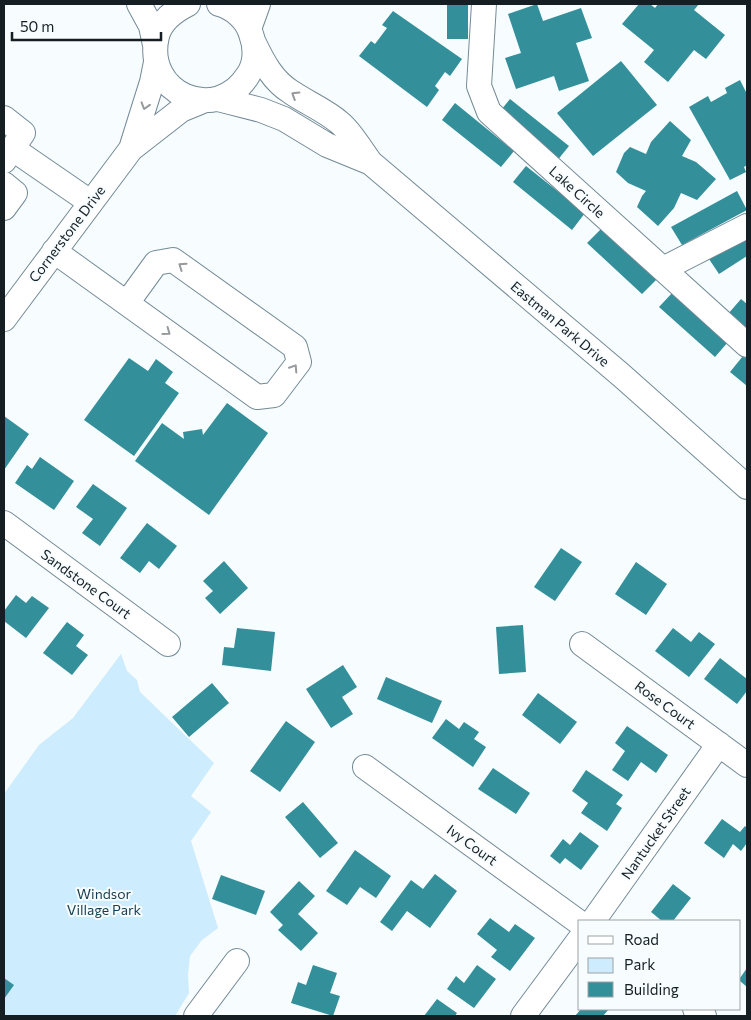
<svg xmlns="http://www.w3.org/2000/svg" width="751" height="1020" viewBox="0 0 751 1020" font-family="Commissioner,sans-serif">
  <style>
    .green { fill: #cdecfd }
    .building { fill: #33909a }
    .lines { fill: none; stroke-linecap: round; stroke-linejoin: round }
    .minor-casing { stroke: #738a96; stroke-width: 26 }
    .minor { stroke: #fff; stroke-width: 24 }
    .oneway { stroke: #969a9c }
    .labels { text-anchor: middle; stroke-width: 4; stroke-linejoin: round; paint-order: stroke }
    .street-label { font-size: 14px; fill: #151e23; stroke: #f7fcfe }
    .park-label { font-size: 14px; fill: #143e50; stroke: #f7fcfe }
  </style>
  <rect width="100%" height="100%" fill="#f7fcfe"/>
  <path class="green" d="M121 654 127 671 137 680 140 692 214 763 191 796 211 812 191 841 218 928 202 940 190 956 188 975 189 993 175 1016H4V794L39 745 73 718Z"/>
  <path class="building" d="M447 4H468V39H447Z
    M537 4 543 21 581 8 592 38 576 43 589 81 559 91 554 76 516 89 505 58 521 53 508 14Z
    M639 4H650L655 8 658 4H699L694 10 725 35 706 59 694 50 668 82 644 62 654 50 622 24Z
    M393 11 462 59 450 76 445 72 435 86 439 90 427 107 359 56 371 41 375 44 387 28 382 25Z
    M621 61 657 105 593 156 557 113Z
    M740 80 747 94V165L744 167 746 172 730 180 689 107 708 96 711 102 727 93 725 88Z
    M510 99 569 146 556 162 497 115Z
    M455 103 514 151 501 167 442 120Z
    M670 121 691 140 682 156 696 162 716 179 697 200 681 193 674 208 658 226 637 207 642 196 646 191 628 183 616 172 624 153 630 147 646 154 651 142Z
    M526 166 585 213 572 230 513 182Z
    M737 191 747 210 682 245 671 227Z
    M602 228 657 279 642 294 587 243Z
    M747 231V256L719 274 707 256Z
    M673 292 728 342 715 357 659 307Z
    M741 299 747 304V332L728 314Z
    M743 356 747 359V386L730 372Z
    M129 358 148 371 156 359 173 372 165 383 179 393 134 456 84 420Z
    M227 403 268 433 209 515 135 461 162 423 184 439 183 432 202 429 203 435Z
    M4 416 29 434 4 470Z
    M40 457 74 481 54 510 15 483 27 465 32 469Z
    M93 484 127 508 100 546 82 533 93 519 76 507Z
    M147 523 177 546 159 569 149 561 140 573 120 558Z
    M561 548 582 562 555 601 534 587Z
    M224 561 248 588 220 614 205 598 213 591 203 581Z
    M636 562 667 584 646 615 615 594Z
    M16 595 26 603 32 596 49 608 26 638 4 621V611Z
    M67 622 84 635 76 646 88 655 72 675 43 653Z
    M523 625 526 672 499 674 496 627Z
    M237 628 275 632 271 671 222 665 224 647 234 648Z
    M673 628 691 642 699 632 715 644 689 677 655 651Z
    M720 658 747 679V691L737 704 704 679Z
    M343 665 357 687 342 697 353 714 331 728 306 689Z
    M386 677 442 701 432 723 377 699Z
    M212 683 229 703 189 737 172 717Z
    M538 693 577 722 560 744 522 715Z
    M446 719 459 729 464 722 479 732 474 739 486 747 473 767 432 738Z
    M286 721 315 742 280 792 250 771Z
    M627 726 668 755 656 773 641 762 628 781 612 770 625 751 615 743Z
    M493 768 530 793 516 814 478 789Z
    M586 770 623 795 616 804 622 808 607 831 581 813 588 803 572 791Z
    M303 802 338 843 320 858 285 817Z
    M722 819 740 832 745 826 747 828V843L741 851 733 844 724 858 704 843Z
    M580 832 599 846 581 870 565 858 560 864 550 856 563 839 570 845Z
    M355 850 391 876 376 898 360 887 347 905 326 891Z
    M435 874 457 891 430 928 407 911 392 931 380 922 411 880 423 889Z
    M221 875 265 891 256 915 212 899Z
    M299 881 315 896 298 914 318 933 301 951 278 930 283 925 270 912Z
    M673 884 691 898 673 921H662L651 912Z
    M490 918 509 932 515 924 535 938 510 971 491 957 497 950 477 934Z
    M313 965 337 973 330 993 340 996 333 1016 291 1003 298 982 306 985Z
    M477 965 496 979 474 1008 447 989 456 976 464 983Z
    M747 968V987L740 981V978Z
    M4 978 14 985 4 999Z
    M437 999 457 1013 455 1016H424Z
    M581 1009H609L603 1016H575Z"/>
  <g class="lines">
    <g class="minor-casing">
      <path id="minor" d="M139 4 151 26 155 45
        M188 4C174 11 161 20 157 36 143 93 216 126 248 75 256 63 256 48 251 34 247 20 234 8 219 4
        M484 4 479 86 489 112 747 345
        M249 29 258 4
        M254 43C263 62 273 81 291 92 307 103 325 110 340 123 352 133 361 150 371 163L621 375 747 487
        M218 99 261 110 284 119 327 145 371 163
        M4 118 23 133 4 161
        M13 149 90 202
        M131 149 152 82 156 62
        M4 184 15 193 4 208
        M54 251 257 397 274 395 299 362 295 347 173 260 156 263 127 303
        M663 269 747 226
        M4 319 131 149 181 110 203 101
        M4 523 168 644
        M582 644 747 765
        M365 767 580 923
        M593 921 719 744
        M695 1009 704 1016
        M196 1016 237 961
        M523 1016 580 939"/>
    </g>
    <use href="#minor" class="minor"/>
  </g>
  <defs><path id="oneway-chevron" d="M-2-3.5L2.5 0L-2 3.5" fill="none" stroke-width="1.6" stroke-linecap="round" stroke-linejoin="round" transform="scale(1.25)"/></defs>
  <g class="oneway">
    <use href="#oneway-chevron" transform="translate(295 95) rotate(-148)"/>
    <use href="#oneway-chevron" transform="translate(145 106) rotate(107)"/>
    <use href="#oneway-chevron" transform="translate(182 266) rotate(-145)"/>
    <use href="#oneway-chevron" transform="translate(167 332) rotate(36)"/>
    <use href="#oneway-chevron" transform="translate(294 368) rotate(-57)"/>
  </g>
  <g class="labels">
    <g class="street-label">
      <text transform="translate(577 192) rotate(42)" y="5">Lake Circle</text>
      <text transform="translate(67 234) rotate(-53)" y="5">Cornerstone Drive</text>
      <text transform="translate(560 324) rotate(40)" y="5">Eastman Park Drive</text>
      <text transform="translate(86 584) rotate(36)" y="5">Sandstone Court</text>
      <text transform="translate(665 705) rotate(36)" y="5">Rose Court</text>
      <text transform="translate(656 833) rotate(-55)" y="5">Nantucket Street</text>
      <text transform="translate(472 845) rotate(36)" y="5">Ivy Court</text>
    </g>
    <g class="park-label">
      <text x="104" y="899">Windsor<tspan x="104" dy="16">Village Park</tspan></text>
    </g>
  </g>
  <rect width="751" height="1020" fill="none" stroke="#151e23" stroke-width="10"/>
  <rect x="578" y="920" width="162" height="90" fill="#f7fcfe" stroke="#9da3a6"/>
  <rect x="588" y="936" width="25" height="8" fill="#ffffff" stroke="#9da3a6"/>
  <text x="624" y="945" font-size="15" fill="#151e23">Road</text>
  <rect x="588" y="958" width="25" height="15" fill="#cdecfd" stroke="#9da3a6"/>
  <text x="624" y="970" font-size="15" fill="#151e23">Park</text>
  <rect x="588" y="982" width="25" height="15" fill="#33909a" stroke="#9da3a6"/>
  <text x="624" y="995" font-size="15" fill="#151e23">Building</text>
  <path d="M12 32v8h149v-8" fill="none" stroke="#151e23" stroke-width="2.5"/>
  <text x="20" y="32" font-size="15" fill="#151e23" stroke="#f7fcfe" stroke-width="4" paint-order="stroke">50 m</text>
</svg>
